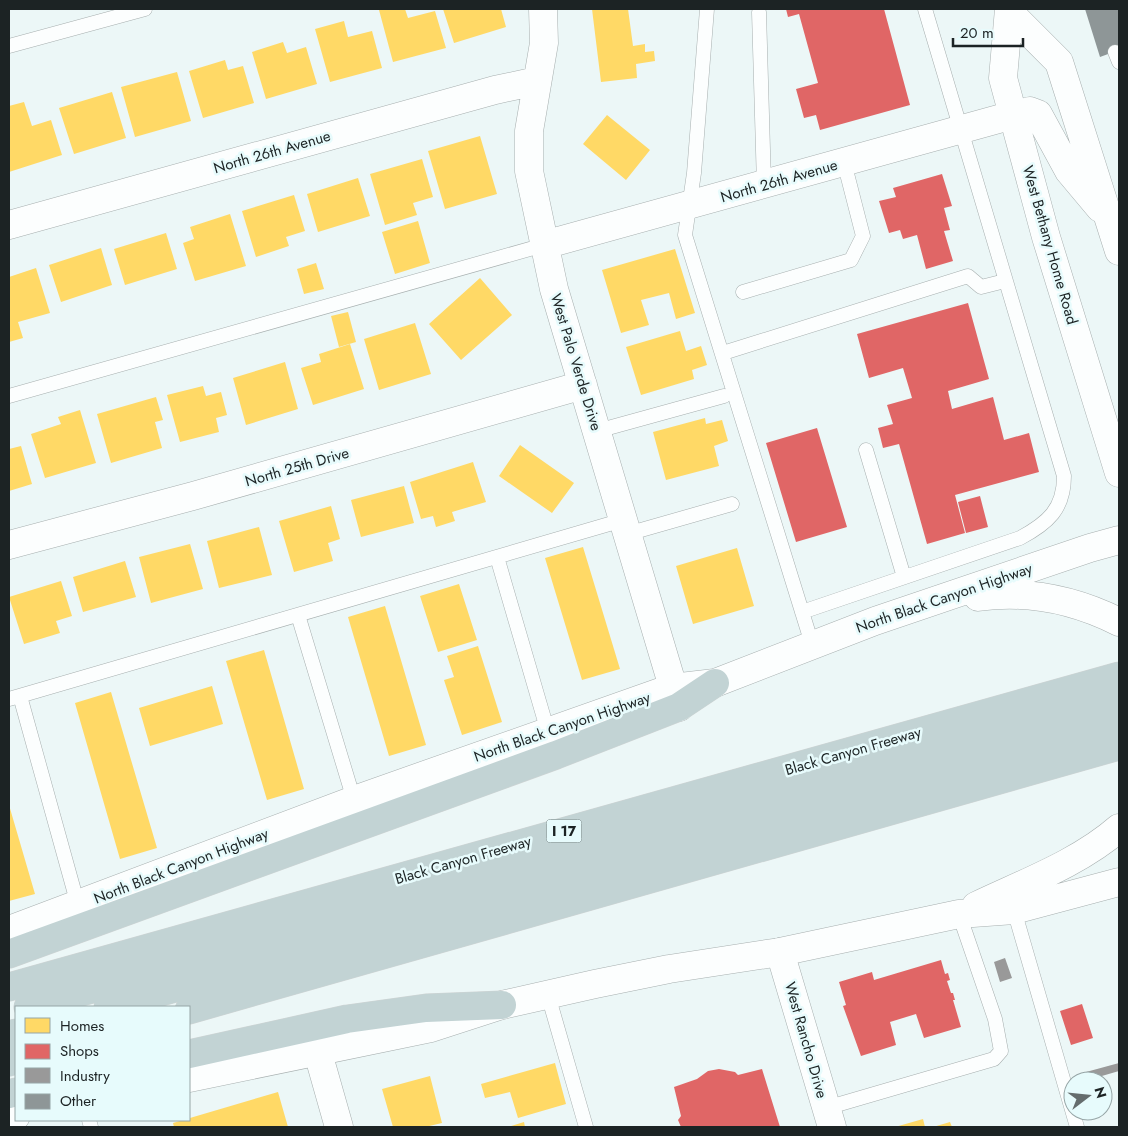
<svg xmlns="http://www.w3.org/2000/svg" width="1128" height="1136" viewBox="0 0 1128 1136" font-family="Jost,sans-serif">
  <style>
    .homes { fill: #ffd966 }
    .shops { fill: #e06666 }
    .industry { fill: #999 }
    .building { fill: #8e9697 }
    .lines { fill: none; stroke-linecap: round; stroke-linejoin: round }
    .lane-casing { stroke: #a7afaf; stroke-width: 15 }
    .street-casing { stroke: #a7afaf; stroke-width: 29 }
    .secondary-casing { stroke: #a7afaf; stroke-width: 29 }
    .highway-casing { stroke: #cfd4d4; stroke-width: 29 }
    .lane { stroke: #fcfefe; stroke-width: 14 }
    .street { stroke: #fcfefe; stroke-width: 28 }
    .secondary { stroke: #fcfefe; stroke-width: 28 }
    .highway { stroke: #c2d3d4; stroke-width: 28 }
    .labels { text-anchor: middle; stroke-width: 5; stroke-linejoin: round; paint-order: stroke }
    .shield { fill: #e7fbfc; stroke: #596465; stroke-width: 1 }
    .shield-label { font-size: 14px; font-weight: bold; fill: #1c2324 }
    .street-label { font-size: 15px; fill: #1c2324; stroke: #e7fbfc }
  </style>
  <rect width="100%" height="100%" fill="#ecf7f7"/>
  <path class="homes" d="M386 9H405L408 18 435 11 446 48 393 62 379 10Z
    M443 9H501L506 27 454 43Z
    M592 9H628L633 46 645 44V52L654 51 655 61 636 64 637 78 601 82Z
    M344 21 348 37 372 31 382 68 330 82 315 29Z
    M283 42 287 53 306 47 317 84 266 99 252 52Z
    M225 60 228 70 243 66 254 103 203 118 189 71Z
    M177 72 191 121 135 137 121 87Z
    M112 92 126 138 74 154 59 108Z
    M24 102 32 126 51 120 62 155 9 172V106Z
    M607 115 650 150 626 180 583 144Z
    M480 136 497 194 445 209 428 151Z
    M422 159 433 197 413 203 417 215 385 225 370 174Z
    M358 178 370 216 318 232 307 194Z
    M294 195 305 231 286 237 289 246 256 257 242 211Z
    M230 214 246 266 195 281 183 243 194 239 190 227Z
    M418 221 430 263 395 274 382 232Z
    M166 233 177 269 125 285 114 249Z
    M101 248 112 285 61 302 49 265Z
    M675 249 695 313 676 319 669 293 641 300 649 325 621 333 602 270Z
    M316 263 324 289 304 294 297 269Z
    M36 268 50 313 18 322 23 338 9 342V277Z
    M480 278 512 315 461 360 429 324Z
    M348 312 356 342 339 347 331 316Z
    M415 323 431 374 379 390 364 339Z
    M680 331 686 351 701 346 707 365 692 370 694 379 641 395 626 347Z
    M350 344 364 389 313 405 301 368 321 362 319 354Z
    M285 362 298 409 246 425 233 378Z
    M203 386 206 396 221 392 227 415 216 418 219 432 180 442 167 395Z
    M156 397 163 420 155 422 162 448 111 463 97 414Z
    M80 410 96 463 45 478 31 434 61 424 58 417Z
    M705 418 706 424 722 420 728 441 714 446 719 466 666 480 653 432Z
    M520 445 574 483 552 513 499 476Z
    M21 446 32 484 9 491V449Z
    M473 462 486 502 452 512 455 521 436 527 433 516 421 519 410 482Z
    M404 486 414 523 361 537 351 500Z
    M331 506 340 539 328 543 333 561 294 572 279 521Z
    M259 527 272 575 219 588 207 541Z
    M190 544 203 589 151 603 139 557Z
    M583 547 620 669 582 680 545 558Z
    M737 548 754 606 693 624 676 566Z
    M125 561 136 597 83 612 73 577Z
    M61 581 72 616 56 621 60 633 24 644 9 597Z
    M459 584 477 640 438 652 420 596Z
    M385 606 426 745 389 756 348 617Z
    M478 646 502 722 462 735 444 680 454 677 447 656Z
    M264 650 304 789 267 800 226 661Z
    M212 686 223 724 150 746 139 708Z
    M111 692 157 848 120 859 75 703Z
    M9 805 35 894 9 901Z
    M555 1063 566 1104 518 1118 510 1092 485 1098 481 1084Z
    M430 1076 442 1123 425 1127H393L382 1089Z
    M278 1092 288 1127H174L173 1123Z
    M923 1119 925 1127H895Z
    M524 1122 525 1127H508Z
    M950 1122 952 1127H933Z"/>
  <path class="shops" d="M786 9H884L910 105 820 130 816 115 804 118 796 89 818 83 799 14 788 17Z
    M942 174 952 206 944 208 950 230 944 231 953 261 926 269 917 235 903 239 900 230 889 233 879 201 896 197 893 188Z
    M968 303 989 379 948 391 952 409 993 397 1004 440 1029 433 1039 472 955 495 965 533 927 544 899 444 883 448 878 428 893 424 887 405 912 398 903 368 869 378 857 334Z
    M817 428 847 527 796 542 766 443Z
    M980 496 988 527 966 533 958 502Z
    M941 960 945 974 948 973 950 980 947 981 951 993H953L955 1000H953L961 1027 924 1038 916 1014 890 1022 896 1045 861 1056 843 1006 846 1005 839 982 872 972 874 980Z
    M1082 1004 1093 1038 1071 1045 1060 1011Z
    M719 1069 735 1072 738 1075 762 1069 780 1127H681L678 1120 681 1116 674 1087 697 1079 708 1071Z"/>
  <path class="industry" d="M1005 958 1012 978 1000 982 994 962Z
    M1119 1063V1071L1088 1080 1086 1072Z"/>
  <path class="building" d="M1085 9H1119V50L1100 57Z"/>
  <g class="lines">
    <g class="lane-casing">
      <path id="lane" d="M707 9 694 173 685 235 812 644
        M759 12 764 185
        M9 46 145 9
        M1115 52 1119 62
        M743 292 851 260 863 236 844 162
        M723 353 968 276 981 287 1005 281
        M9 396 544 245
        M597 431 724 396
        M866 450 904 577
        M627 534 732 504
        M497 557 548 732
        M802 612 1020 538C1048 523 1064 509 1064 476L925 9
        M298 615 354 800
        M20 696 78 905
        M9 699 623 520
        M1014 910 1077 1127
        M548 995 586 1127
        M826 1108 994 1059 1001 1051 995 1019 959 914
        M89 1120 91 1127"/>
    </g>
    <g class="street-casing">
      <path id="street" d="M543 9 544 43 529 131V171L554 289 679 707
        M9 225 495 90 537 81
        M544 245 1013 115
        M9 545 193 496 583 385
        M780 952 832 1127
        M318 1053 339 1127"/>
    </g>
    <g class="secondary-casing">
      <path id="secondary" d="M1009 9 1003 78 1046 237 1119 473
        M1010 13 1059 62 1119 251
        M1013 115 1030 111 1038 114 1069 171 1100 208
        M978 597C1027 590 1075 600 1119 622
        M976 906C1024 883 1079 863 1119 828
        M9 930 354 800 672 688 715 683 875 621 1090 548 1119 540
        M189 1078 431 1028 502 1005 595 984 669 969 780 952 959 914 1014 910 1119 882
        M9 1118 16 1116"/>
    </g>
    <g class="highway-casing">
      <path id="highway" d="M9 954 556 755 679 707 715 683
        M9 987 1119 676
        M28 1007 1119 701
        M108 1007 1119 722
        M189 1010 1119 746
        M9 1035 16 1033
        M189 1054 347 1019 426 1008 502 1005
        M9 1062 16 1060
        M9 1094 16 1092"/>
    </g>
    <use href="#lane" class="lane"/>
    <use href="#street" class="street"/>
    <use href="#secondary" class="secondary"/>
    <use href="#highway" class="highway"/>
  </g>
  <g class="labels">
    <rect class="shield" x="546.5" y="819.5" width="35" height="23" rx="4"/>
    <g class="shield-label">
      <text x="564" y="836">I 17</text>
    </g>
    <g class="street-label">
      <text transform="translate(272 152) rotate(-16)" y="5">North 26th Avenue</text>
      <text transform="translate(779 181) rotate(-16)" y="5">North 26th Avenue</text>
      <text transform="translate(1050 245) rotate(74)" y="5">West Bethany Home Road</text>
      <text transform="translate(576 362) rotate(73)" y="5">West Palo Verde Drive</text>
      <text transform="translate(297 467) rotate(-16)" y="5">North 25th Drive</text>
      <text transform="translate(944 598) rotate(-19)" y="5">North Black Canyon Highway</text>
      <text transform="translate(562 727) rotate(-19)" y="5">North Black Canyon Highway</text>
      <text transform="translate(853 751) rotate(-16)" y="5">Black Canyon Freeway</text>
      <text transform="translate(463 860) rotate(-16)" y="5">Black Canyon Freeway</text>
      <text transform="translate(181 866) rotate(-21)" y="5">North Black Canyon Highway</text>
      <text transform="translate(806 1040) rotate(74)" y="5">West Rancho Drive</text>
    </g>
  </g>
  <rect width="1128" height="1136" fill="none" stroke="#1c2324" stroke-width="20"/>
  <rect x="15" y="1006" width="175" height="115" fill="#e7fbfc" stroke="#96a5a6"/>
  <rect x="25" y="1018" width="25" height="15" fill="#ffd966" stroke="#96a5a6"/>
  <text x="60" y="1031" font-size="15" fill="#1c2324">Homes</text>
  <rect x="25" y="1044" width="25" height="15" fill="#e06666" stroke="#96a5a6"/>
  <text x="60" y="1056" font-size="15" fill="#1c2324">Shops</text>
  <rect x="25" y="1068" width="25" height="15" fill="#999999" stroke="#96a5a6"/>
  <text x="60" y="1081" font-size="15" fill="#1c2324">Industry</text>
  <rect x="25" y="1094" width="25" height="15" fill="#8e9697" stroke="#96a5a6"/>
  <text x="60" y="1106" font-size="15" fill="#1c2324">Other</text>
  <g transform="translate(1088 1096) rotate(74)"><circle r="24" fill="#e7fbfc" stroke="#96a5a6"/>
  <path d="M0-4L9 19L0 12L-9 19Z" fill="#656d6e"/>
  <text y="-8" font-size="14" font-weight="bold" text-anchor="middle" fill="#1c2324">N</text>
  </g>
  <path d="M953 38v8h70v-8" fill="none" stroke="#1c2324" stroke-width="2.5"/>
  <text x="960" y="38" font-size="15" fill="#1c2324" stroke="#e7fbfc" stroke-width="4" paint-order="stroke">20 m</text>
</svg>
